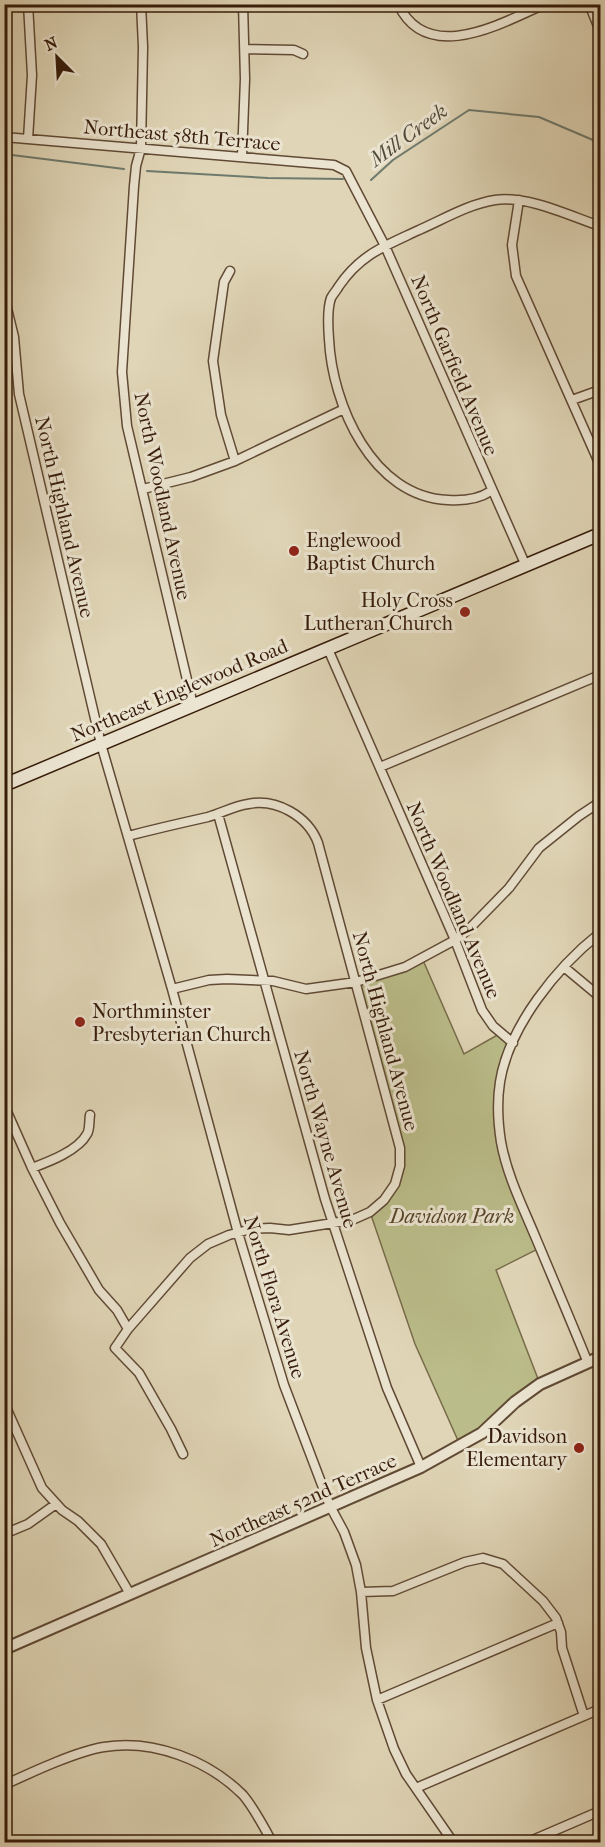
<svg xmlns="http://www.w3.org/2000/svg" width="605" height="1847" viewBox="0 0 605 1847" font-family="'IM FELL French Canon',serif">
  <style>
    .park { fill: #babc89; stroke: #786c4a; stroke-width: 1.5 }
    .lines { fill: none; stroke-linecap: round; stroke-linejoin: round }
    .stream { stroke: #6e7a6e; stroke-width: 2 }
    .minor-casing { stroke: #604a35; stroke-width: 11 }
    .tertiary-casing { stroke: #604a35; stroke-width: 14 }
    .secondary-casing { stroke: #361c0a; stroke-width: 15 }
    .minor { stroke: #ebe4d0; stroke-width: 8 }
    .tertiary { stroke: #ebe4d0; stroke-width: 10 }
    .secondary { stroke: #ebe4d0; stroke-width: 12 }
    .poi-dot { fill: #8f2418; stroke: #ebe4d0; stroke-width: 2 }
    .labels { text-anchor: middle; stroke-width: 6; stroke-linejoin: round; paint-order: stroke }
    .street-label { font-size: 20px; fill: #361c0a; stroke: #ebe4d0 }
    .poi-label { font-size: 20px; fill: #361c0a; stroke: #ebe4d0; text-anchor: start }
    .park-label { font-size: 20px; font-style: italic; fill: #57442a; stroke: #ebe4d0 }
    .water-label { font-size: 21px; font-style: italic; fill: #524b3c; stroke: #ebe4d0 }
  </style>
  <rect width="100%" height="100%" fill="#e0d6b7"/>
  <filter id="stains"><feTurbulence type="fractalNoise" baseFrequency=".00333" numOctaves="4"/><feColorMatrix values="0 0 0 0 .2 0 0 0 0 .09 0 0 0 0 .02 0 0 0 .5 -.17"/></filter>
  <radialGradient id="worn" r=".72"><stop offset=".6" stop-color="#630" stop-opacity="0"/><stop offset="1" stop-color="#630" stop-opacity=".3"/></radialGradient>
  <path class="park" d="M422 958 464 1054 501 1033 513 1043 499 1103 506 1163 540 1248 496 1270 540 1384 460 1445 415 1344 370 1212 384 1200 400 1166 395 1130 356 982Z"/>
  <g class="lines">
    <path class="stream" d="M4 154 124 169
      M147 171 268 178 343 179
      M371 180 393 160 469 110 539 117 600 143"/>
    <g class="minor-casing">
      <path id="minor" d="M28 4 32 75 28 139
        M141 4 143 47 141 148 136 166 134 186 122 372 127 426 193 705
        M398 4C427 66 502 23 545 4
        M517 4 521 15
        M589 4 600 31
        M245 49 294 50 303 54
        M4 137 334 165 346 171 385 246 526 566
        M242 157 245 79 243 4
        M519 200 512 245 516 276 600 465
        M230 271 224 282 213 361 221 415 235 461
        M4 296 14 337 19 394 101 744 172 989 238 1233 284 1385 330 1506 344 1532 356 1565 361 1592 366 1648 377 1700 394 1749 406 1774 453 1842
        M572 400 600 390
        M143 489 191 477 235 461 344 409
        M491 491C479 499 463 501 448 500 372 497 332 404 329 339 328 326 327 309 331 298 333 294 337 290 339 286 361 254 385 246 419 230 444 219 469 204 495 200 527 195 570 216 600 226
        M328 649 455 940 482 1010 493 1026 513 1043
        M380 767 600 675
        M218 814 325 1199 387 1388 421 1467
        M128 836C155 829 181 823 208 817 222 813 234 806 248 804 276 798 308 816 318 843L400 1148V1166L395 1184 384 1200 370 1212 352 1220 289 1230 270 1228 251 1229 229 1235 208 1244 190 1258 128 1329 115 1348 139 1373 171 1429 183 1454
        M564 967 600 997
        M172 989 209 980 227 979 273 981 306 989 356 982 405 967 455 940 469 929 509 888 539 848 579 816 600 802
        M4 1105 32 1168 60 1223 99 1290 117 1310 128 1329
        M32 1168C48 1162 78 1151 87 1134 90 1130 89 1120 90 1115
        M588 1363C571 1321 553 1279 535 1236 522 1205 507 1175 501 1142 498 1123 497 1101 500 1082 509 1026 557 967 600 933
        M4 1403 42 1488 62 1510 78 1521 101 1544 130 1594
        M4 1534 28 1524 56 1504
        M361 1592 393 1591 465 1562 483 1558 503 1564 543 1601 556 1618 561 1632 562 1648 584 1716
        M377 1700 558 1623
        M4 1785C30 1773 77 1751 104 1747 153 1739 208 1760 243 1795 254 1808 264 1827 272 1842
        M416 1788 600 1709
        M528 1842 600 1811"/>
    </g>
    <g class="tertiary-casing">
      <path id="tertiary" d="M4 1649 421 1467 482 1433 515 1402 540 1384 600 1357"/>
    </g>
    <g class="secondary-casing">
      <path id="secondary" d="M4 785 600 534"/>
    </g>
    <use href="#minor" class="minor"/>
    <use href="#tertiary" class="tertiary"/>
    <use href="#secondary" class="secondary"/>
  </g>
  <g class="poi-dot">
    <circle cx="294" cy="551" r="6"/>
    <circle cx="465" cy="612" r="6"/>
    <circle cx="80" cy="1022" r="6"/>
    <circle cx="579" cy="1448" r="6"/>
  </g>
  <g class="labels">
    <g class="street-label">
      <text transform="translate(182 135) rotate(5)" y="7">Northeast 58th Terrace</text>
      <text transform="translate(455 365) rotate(67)" y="7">North Garfield Avenue</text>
      <text transform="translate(163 496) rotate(78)" y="7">North Woodland Avenue</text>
      <text transform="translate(65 517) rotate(77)" y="7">North Highland Avenue</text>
      <text transform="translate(179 690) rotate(-23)" y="7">Northeast Englewood Road</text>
      <text transform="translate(454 900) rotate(67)" y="7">North Woodland Avenue</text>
      <text transform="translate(386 1031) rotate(75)" y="7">North Highland Avenue</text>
      <text transform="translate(326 1139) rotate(74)" y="7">North Wayne Avenue</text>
      <text transform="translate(275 1297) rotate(73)" y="7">North Flora Avenue</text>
      <text transform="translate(303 1500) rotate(-24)" y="7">Northeast 52nd Terrace</text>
    </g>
    <g class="poi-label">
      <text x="306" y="547">Englewood<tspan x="306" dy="23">Baptist Church</tspan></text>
      <text x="453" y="607" text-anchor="end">Holy Cross<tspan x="453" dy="23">Lutheran Church</tspan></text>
      <text x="92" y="1018">Northminster<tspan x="92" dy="23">Presbyterian Church</tspan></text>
      <text x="567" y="1443" text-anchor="end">Davidson<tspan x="567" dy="23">Elementary</tspan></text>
    </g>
    <g class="park-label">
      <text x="452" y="1223">Davidson Park</text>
    </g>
    <g class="water-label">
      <text transform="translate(408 135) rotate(-36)" y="7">Mill Creek</text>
    </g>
  </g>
  <rect width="605" height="1847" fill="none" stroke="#e0d6b7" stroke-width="24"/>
  <rect x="6" y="6" width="593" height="1835" fill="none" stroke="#361c0a" stroke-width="3"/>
  <rect x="12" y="12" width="581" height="1823" fill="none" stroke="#361c0a" stroke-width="1.5"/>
  <g transform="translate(57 57) rotate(336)" stroke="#ebe4d0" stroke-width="4.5" paint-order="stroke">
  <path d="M0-4.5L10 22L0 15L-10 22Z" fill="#361c0a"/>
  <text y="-9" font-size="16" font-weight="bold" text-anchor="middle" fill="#361c0a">N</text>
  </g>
  <rect width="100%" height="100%" filter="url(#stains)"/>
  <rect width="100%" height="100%" fill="url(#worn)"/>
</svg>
